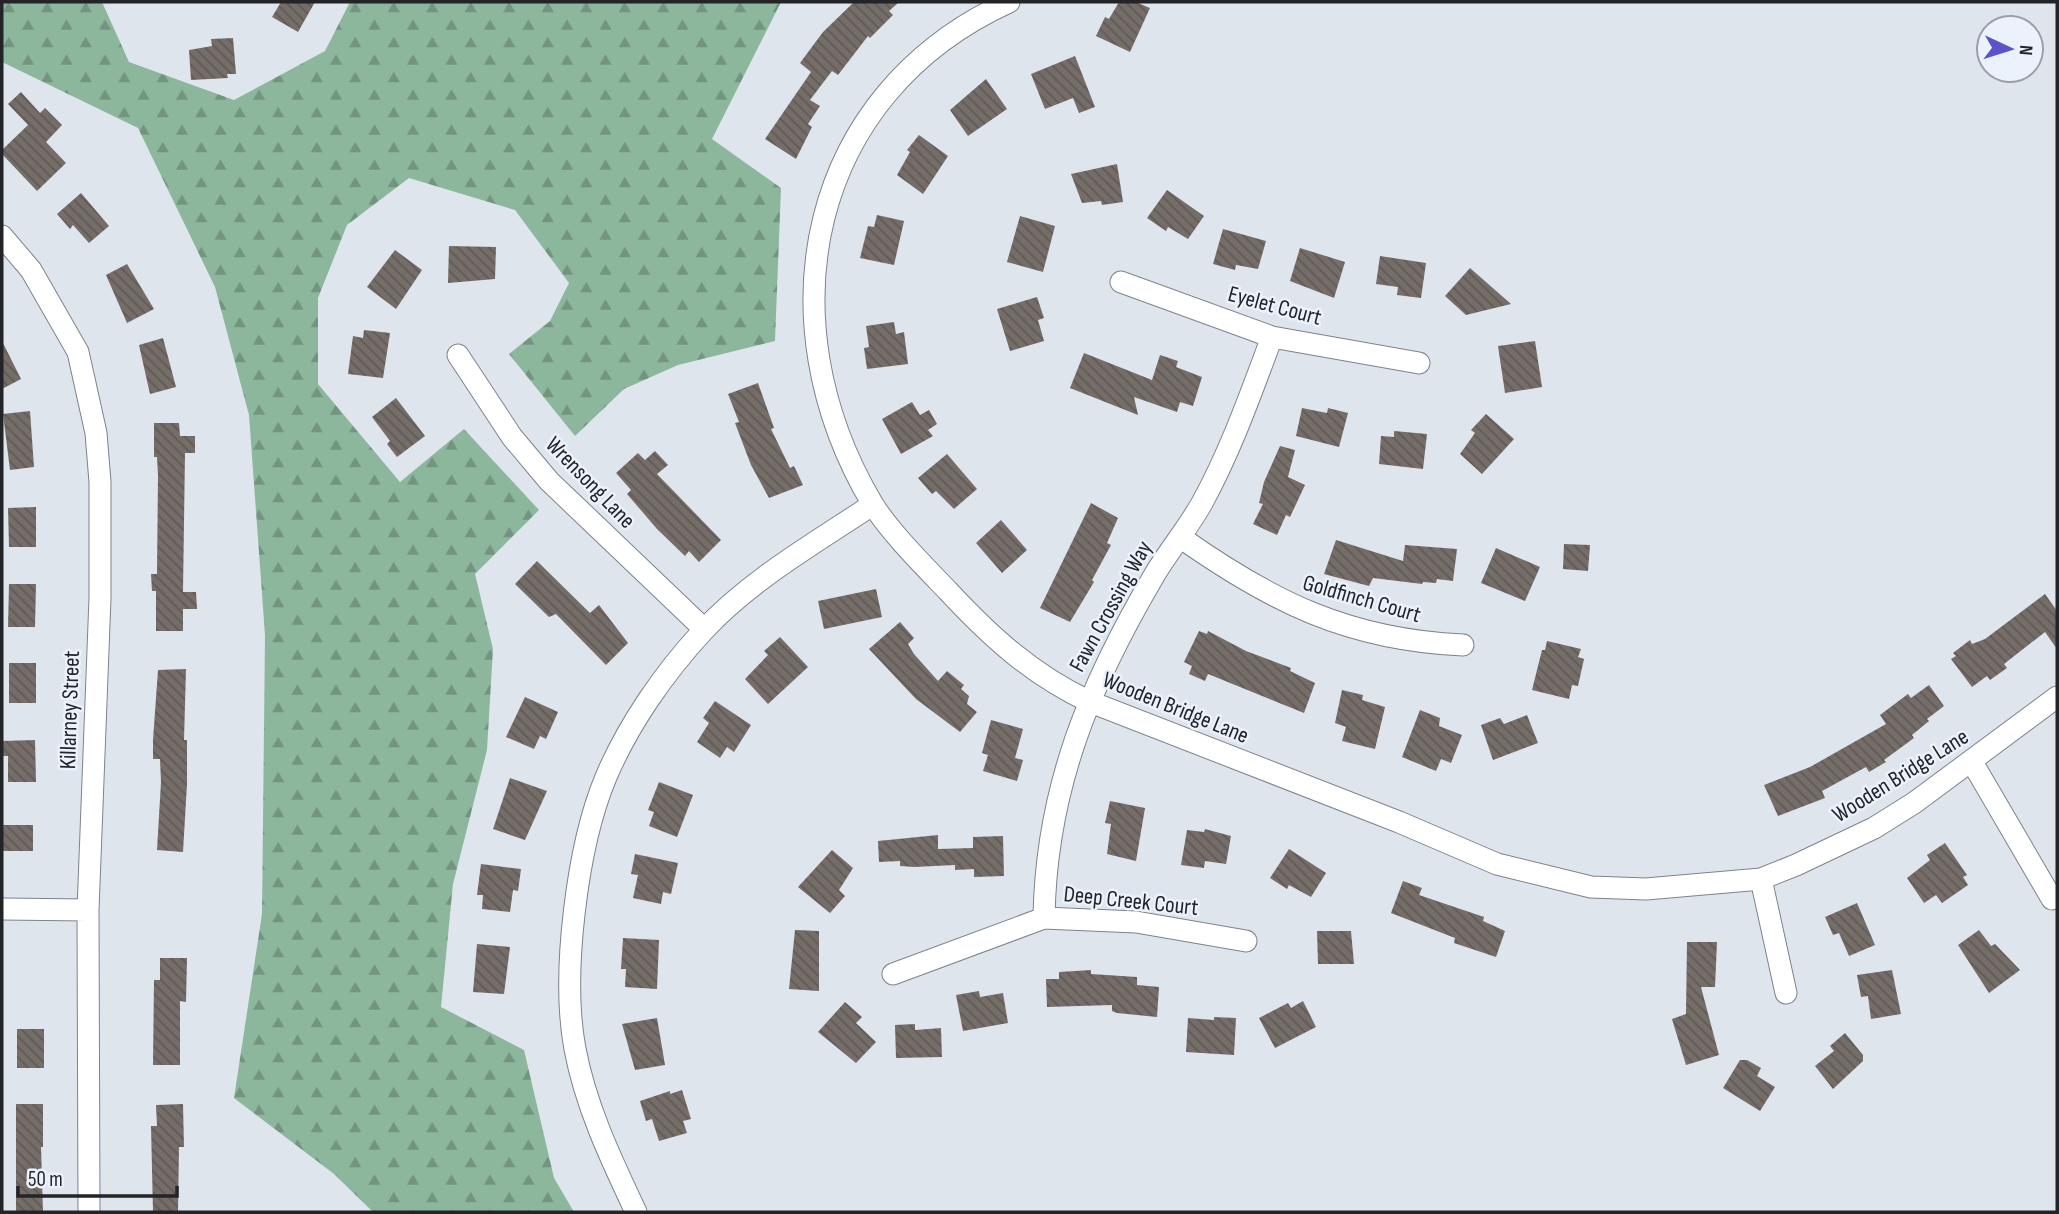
<svg xmlns="http://www.w3.org/2000/svg" width="2059" height="1214" viewBox="0 0 2059 1214" font-family="'Sofia Sans Condensed',sans-serif">
  <style>
    .forest { fill: url(#forest-firs) }
    .building { fill: url(#building-back-hatch) }
    .lines { fill: none; stroke-linecap: round; stroke-linejoin: round }
    .street-casing { stroke: #7e838b; stroke-width: 23 }
    .street { stroke: #fff; stroke-width: 21 }
    .labels { text-anchor: middle; stroke-width: 5; stroke-linejoin: round; paint-order: stroke }
    .street-label { font-size: 23px; fill: #222427; stroke: #ecf2fb }
  </style>
  <defs>
    <pattern id="forest-firs" width="22" height="20" patternUnits="userSpaceOnUse" patternTransform="scale(1.75)"><rect width="22" height="20" fill="#8db79d"/><path d="M5 1l3.5 6h-7zM16 11l3.5 6h-7z" fill="#739580"/></pattern>
    <pattern id="building-back-hatch" width="6" height="6" patternUnits="userSpaceOnUse" patternTransform="scale(1.75)"><rect width="6" height="6" fill="#756d68"/><path d="M-1 5l2 2M0 0l6 6M5-1l2 2" fill="none" stroke="#605956"/></pattern>
  </defs>
  <rect width="100%" height="100%" fill="#dfe5ed"/>
  <path class="forest" d="M2 2H102L129 62 234 100 325 51 350 2H781L712 139 781 188 775 341 678 365 624 389 575 436 509 354 550 321 569 283 515 210 409 178 347 225 318 298V384L400 482 464 429 539 510 475 574 493 649 487 750 453 884 441 1007 524 1050 554 1178 574 1212H373L334 1174 234 1098 262 914 265 635 249 415 215 287 138 128 2 62Z"/>
  <path class="building" d="M281 2H315L298 32 272 17Z
    M854 2H899L889 11 893 15 870 38 868 36 838 75 832 71 810 100 820 106 808 124 812 127 796 159 765 139 811 72 800 63 823 32Z
    M1119 2H1136L1150 8 1130 52 1096 36 1105 17 1109 19Z
    M233 38 236 74H227L228 78 191 80 189 50 212 46 211 39Z
    M1075 56 1095 107 1079 113 1073 98 1045 109 1031 74Z
    M986 79 1007 109 968 136 950 110Z
    M21 92 40 113 45 108 62 125 46 142 66 163 37 191 2 154V150L28 125 8 104Z
    M919 135 948 156 923 194 897 175 910 152 907 150Z
    M1117 164 1123 202 1102 205 1101 201 1082 203 1071 174Z
    M1167 190 1204 216 1188 239 1168 227 1166 231 1147 218Z
    M81 193 109 226 89 243 73 225 70 229 57 214Z
    M877 215 904 221 894 265 860 258 868 226 874 227Z
    M1020 216 1055 226 1043 272 1007 262Z
    M1223 229 1266 241 1258 269 1236 265 1235 270 1213 264Z
    M449 246 496 247 495 279 448 283Z
    M1300 248 1345 262 1334 298 1290 281Z
    M395 250 422 270 396 309 367 287Z
    M1380 256 1426 263 1421 298 1397 295 1398 287 1376 284Z
    M127 264 154 309 127 323 106 275Z
    M1470 268 1511 304 1466 315 1445 296Z
    M1037 297 1044 318 1038 320 1044 341 1010 351 997 309Z
    M894 322 896 334 904 332 908 364 867 369 864 348 869 347 866 326Z
    M364 330 390 333 383 378 348 374 353 336 363 338Z
    M163 338 176 387 150 394 139 345Z
    M2 341 21 379 2 389Z
    M1535 341 1542 387 1505 393 1498 346Z
    M1084 353 1152 380 1160 355 1178 361 1176 367 1202 377 1193 406 1180 402 1177 412 1134 397 1138 415 1070 388Z
    M758 383 774 428 771 429 790 468 794 466 803 485 769 498 751 465 735 423 739 422 728 394Z
    M396 398 425 436 397 457 387 444 390 441 372 417Z
    M912 402 920 415 929 410 937 424 928 430 933 436 901 454 882 419Z
    M1302 408 1327 413 1328 408 1348 413 1339 447 1296 436Z
    M30 411 34 467 10 470 3 414Z
    M1486 414 1514 439 1482 474 1460 454 1475 433 1471 430Z
    M154 423H179L180 436H195V453H185L183 592H196L197 609H183V631H156V591H152L151 574H157L158 475 157 457H154Z
    M1394 431 1427 434 1423 469 1379 464 1381 436 1394 437Z
    M1280 446 1295 450 1288 477 1305 485 1290 517 1286 515 1277 535 1253 524 1263 504 1259 503 1264 482Z
    M655 451 668 465 657 474 721 540 699 562 689 551 685 556 657 529 627 494 631 490 616 473 638 453 645 460Z
    M947 454 977 489 954 509 936 491 932 494 918 478Z
    M1091 503 1118 518 1107 543 1111 545 1092 580 1094 582 1070 622 1040 608Z
    M36 507V547H9L8 508Z
    M1001 520 1027 550 1002 573 976 543Z
    M1336 540 1403 561 1405 545 1457 549 1453 581 1437 579 1436 583 1423 582 1422 584 1373 578 1369 586 1324 574Z
    M1564 544 1590 545 1588 571 1563 569Z
    M1496 548 1540 567 1525 601 1481 583Z
    M537 561 590 613 599 605 628 643 606 665 556 614 549 617 515 584Z
    M9 584H36L35 627H8Z
    M876 589 882 617 824 629 818 601Z
    M2045 594 2057 611V649L2045 632 2004 664 2007 668 1990 680 1987 676 1972 687 1951 659 1956 656 1953 653 1970 640 1972 644 1985 639Z
    M900 622 914 638 908 644 914 654 938 681 947 671 964 685 961 689 969 696 967 704 977 712 960 732 916 699 869 649Z
    M1199 631 1207 634 1208 631 1246 651 1291 668 1290 671 1315 683 1304 713 1208 674 1205 681 1189 674 1192 666 1184 662Z
    M780 637 808 667 768 704 745 679 768 655 764 651Z
    M1547 641 1581 649 1578 657 1584 659 1578 686 1572 685 1569 699 1532 690 1542 650H1545Z
    M9 663H36V703H9Z
    M186 669 184 740H187V784L183 852 157 850 161 782 160 759H153V740L158 670Z
    M1929 685 1944 706 1927 719 1929 721 1912 735 1914 738 1884 760 1886 762 1869 772 1866 767 1822 791 1825 798 1778 816 1764 785 1810 767 1886 724 1880 715 1908 694 1911 698Z
    M1342 690 1363 695 1362 700 1385 707 1375 749 1342 741 1346 727 1335 723Z
    M525 697 558 712 546 739 540 736 534 749 506 737Z
    M715 701 751 725 734 752 727 747 720 758 697 742 709 723 703 718Z
    M1420 710 1440 718 1439 726 1462 735 1451 763 1441 759 1436 771 1402 757Z
    M1527 715 1538 743 1493 760 1481 725 1500 718 1504 724Z
    M991 720 1023 729 1015 758 1023 760 1017 781 983 771 988 755 982 753Z
    M35 740 36 782H8V756H2V741Z
    M510 778 547 791 525 840 493 829Z
    M659 782 693 795 677 837 649 826 654 812 648 810Z
    M1110 801 1145 808 1136 861 1107 854 1111 824 1105 823Z
    M2 825H33V851H2Z
    M1205 829 1231 836 1226 864 1205 861 1204 868 1181 865 1187 830 1204 832Z
    M938 835V849L973 848V837L1003 836 1004 876 974 877V869L955 870V865L914 867 900 866V861L879 862 878 841Z
    M1945 843 1967 875 1963 877 1968 885 1942 903 1936 895 1924 903 1907 878 1930 860 1927 855Z
    M1289 849 1326 873 1311 897 1289 885 1287 889 1270 878Z
    M832 850 853 868 839 890 845 896 830 913 798 887Z
    M635 854 678 863 671 894 663 892 661 904 633 898 638 875 631 874Z
    M481 864 521 869 518 891 513 890 510 912 482 909 483 895H477Z
    M1403 881 1422 888 1419 895 1484 917 1483 921 1505 931 1496 957 1454 943 1455 938 1391 913Z
    M1857 903 1875 945 1849 956 1839 933 1833 935 1825 917Z
    M795 930 819 931V991L789 989Z
    M1979 930 1991 946 1995 944 2020 970 1989 993 1958 945Z
    M1317 931H1351L1354 964H1318Z
    M623 938 659 940 657 989 625 987 626 969H621Z
    M1687 942H1717L1715 987H1701L1719 1055 1686 1065 1672 1019 1686 1014Z
    M477 944 510 947 504 994 473 992Z
    M160 958H187L186 1002 180 1001V1065H153L154 980H160Z
    M1091 970V974L1137 977V985L1159 987 1157 1017 1117 1013 1112 1011V1005L1047 1007 1046 979H1059V972Z
    M1892 970 1901 1014 1871 1019 1868 996 1861 997 1857 975Z
    M979 991 980 997 1003 993 1008 1023 963 1031 956 995Z
    M1303 1001 1316 1027 1275 1048 1259 1018 1288 1003 1291 1008Z
    M845 1002 862 1017 856 1023 876 1042 856 1063 818 1032Z
    M1214 1017 1236 1018 1234 1055 1186 1052 1188 1018 1214 1020Z
    M657 1018 665 1065 635 1070 622 1024Z
    M915 1024V1030L941 1028 942 1057 896 1058 895 1025Z
    M17 1029H44V1068H17Z
    M1845 1033 1863 1055V1061L1833 1089 1815 1066 1834 1051 1830 1046Z
    M1740 1060H1747L1761 1068 1757 1076 1775 1087 1760 1111 1723 1088Z
    M682 1090 691 1119 683 1121 687 1133 659 1141 652 1119 646 1121 640 1101 670 1091V1094Z
    M16 1104H43V1147H41L43 1212H16Z
    M183 1104 184 1147H179L178 1212H153L151 1126H157L156 1105Z"/>
  <g class="lines">
    <g class="street-casing">
      <path id="street" d="M1009 2C807 94 763 319 872 503 888 530 925 567 948 591 990 636 1031 674 1088 701L1399 822 1497 864 1591 887 1646 889 1761 879 1796 865 1874 828 1914 803 2057 697
        M2 236 31 270 78 352 96 433 100 482V598L88 910 89 1212
        M1121 282 1272 337 1419 363
        M458 355 512 437 549 481 704 629
        M1180 537C1272 602 1349 640 1463 645
        M1972 762 2052 899
        M1761 879 1786 993
        M2 909 88 910
        M1044 918C1046 788 1090 684 1155 574 1170 549 1188 528 1202 503 1231 450 1251 393 1272 337
        M893 974 1044 918 1136 922 1246 941
        M636 1212C611 1159 586 1107 575 1049 561 975 577 846 606 777 628 725 664 673 703 631 750 580 815 543 872 505"/>
    </g>
    <use href="#street" class="street"/>
  </g>
  <g class="labels">
    <g class="street-label">
      <text transform="translate(1275 305) rotate(15)" y="8">Eyelet Court</text>
      <text transform="translate(591 482) rotate(46)" y="8">Wrensong Lane</text>
      <text transform="translate(1362 598) rotate(16)" y="8">Goldfinch Court</text>
      <text transform="translate(1110 606) rotate(-61)" y="8">Fawn Crossing Way</text>
      <text transform="translate(1176 707) rotate(22)" y="8">Wooden Bridge Lane</text>
      <text transform="translate(69 710) rotate(-88)" y="8">Killarney Street</text>
      <text transform="translate(1900 775) rotate(-32)" y="8">Wooden Bridge Lane</text>
      <text transform="translate(1131 900) rotate(6)" y="8">Deep Creek Court</text>
    </g>
  </g>
  <rect width="2059" height="1214" fill="none" stroke="#222427" stroke-width="7"/>
  <g transform="translate(2010 49) rotate(94)"><circle r="33" fill="#ecf2fb" stroke="#9ba0a6" stroke-width="2"/>
  <path d="M0-5L12 26L0 18L-12 26Z" fill="#5c53cb"/>
  <text y="-10" font-size="19" font-weight="bold" text-anchor="middle" fill="#222427">N</text>
  </g>
  <path d="M18 1186v10h159v-10" fill="none" stroke="#222427" stroke-width="3.5"/>
  <text x="28" y="1186" font-size="21" fill="#222427" stroke="#ecf2fb" stroke-width="5" paint-order="stroke">50 m</text>
</svg>
